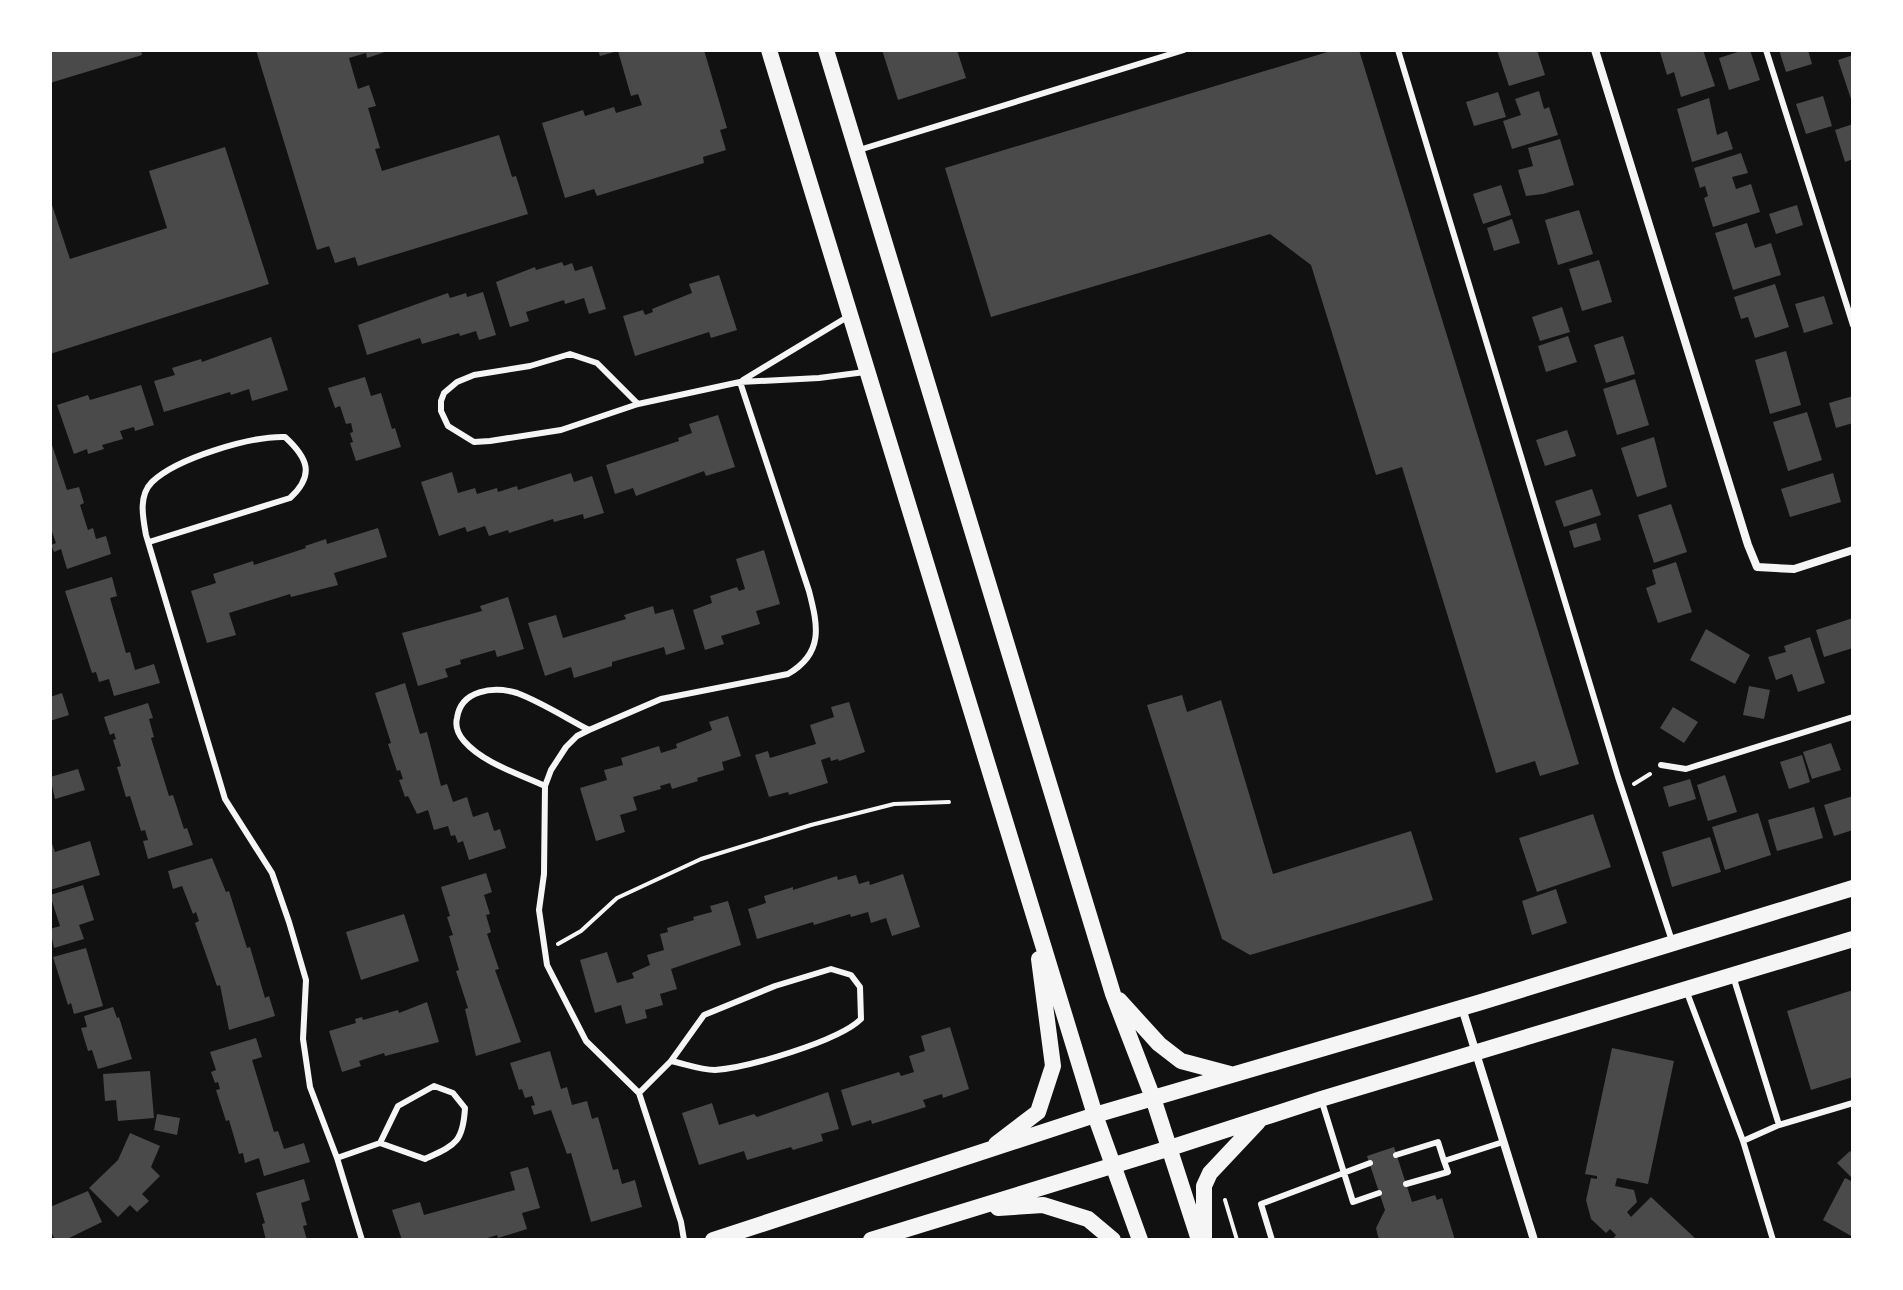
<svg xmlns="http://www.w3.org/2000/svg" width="1903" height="1290" viewBox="0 0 1903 1290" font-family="'Titillium Web',sans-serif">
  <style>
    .building { fill: #4a4a4a }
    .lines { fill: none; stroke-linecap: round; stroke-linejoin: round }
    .path { stroke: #f5f5f5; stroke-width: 4 }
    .service { stroke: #f5f5f5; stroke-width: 6 }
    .minor { stroke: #f5f5f5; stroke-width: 8 }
    .secondary { stroke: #f5f5f5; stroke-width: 16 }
  </style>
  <rect width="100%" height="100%" fill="#111"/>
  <path class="building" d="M50 50H141L142 55 50 83Z
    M256 50H391L367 58 366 53 349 58 358 89 369 85 376 106 368 108 380 148 375 149 382 171 499 135 512 177 516 176 528 214 358 266 355 257 335 263 329 246 317 250Z
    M598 50H704L727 128 720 130 726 150 703 157 704 163 597 196 594 189 565 198 542 123 583 110 585 116 614 107 616 113 642 105 638 94 631 96 618 51 600 56Z
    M882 50H957L966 78 898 100Z
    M1334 50H1359L1579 764 1540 776 1535 761 1496 773 1402 467 1376 475 1311 265 1270 234 991 317 945 168Z
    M1497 50H1537L1545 75 1509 86Z
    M1667 50H1703L1715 86 1681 97 1674 72 1667 75 1660 52Z
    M1744 50H1750L1760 80 1729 90 1719 58Z
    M1779 50H1808L1812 64 1786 72Z
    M1853 55V102H1852L1838 60Z
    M1539 91 1544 109 1549 107 1558 135 1512 149 1503 121 1521 115 1515 99Z
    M1498 92 1506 117 1474 126 1466 102Z
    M1823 96 1832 126 1806 134 1796 104Z
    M1709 98 1717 135 1727 131 1733 149 1692 162 1677 109Z
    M1853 124V159L1845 162 1835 130Z
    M1560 139 1574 185 1543 194 1526 196 1518 170 1533 166 1528 148Z
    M225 147 269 284 50 354V199L70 259 167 228 149 171Z
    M1741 153 1748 173 1732 177 1736 189 1751 184 1760 212 1713 227 1704 198 1708 196 1705 186 1700 188 1694 168Z
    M1501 185 1511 215 1483 224 1473 194Z
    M1797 205 1803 225 1776 234 1769 214Z
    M1579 210 1593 254 1558 265 1545 220Z
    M1512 219 1520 243 1494 251 1487 228Z
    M1747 223 1755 248 1771 243 1781 275 1733 290 1715 233Z
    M1599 260 1612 302 1582 311 1569 269Z
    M562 262 564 266 572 263 575 271 592 266 606 309 589 314 584 298 565 304 564 300 526 312 529 321 510 327 496 282 535 267 536 270Z
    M719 275 737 330 711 338 709 332 635 356 623 316 643 310 645 315 653 312 652 309 692 293 689 284Z
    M1775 284 1789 327 1755 338 1748 317 1741 319 1734 297Z
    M483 292 496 335 479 340 476 331 460 336 459 333 422 344 420 338 367 355 358 325 448 293 450 298 466 293 467 297Z
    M1824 296 1833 324 1804 333 1795 304Z
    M1562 307 1570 332 1540 341 1532 317Z
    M1568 336 1577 362 1546 372 1538 346Z
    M1623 336 1635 374 1606 383 1594 345Z
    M271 337 288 390 252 401 249 389 231 395 230 392 164 412 154 381 175 375 172 368 201 359 202 362Z
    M1786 351 1801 405 1770 414 1755 360Z
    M365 377 371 396 381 393 392 429 395 428 401 447 356 461 350 443 353 442 350 433 353 432 351 423 346 424 340 406 335 408 328 388Z
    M1635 379 1649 425 1617 435 1603 389Z
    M141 385 154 425 135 431 134 427 120 431 123 439 102 445 104 449 88 454 87 449 74 454 57 405 88 395 90 400Z
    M1853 396V423L1836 428 1829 403Z
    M1807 412 1822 460 1788 471 1773 422Z
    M718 415 735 467 706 476 704 471 636 496 633 488 615 494 606 465 679 441 678 438 692 433 689 424Z
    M1567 430 1576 456 1545 466 1536 440Z
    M1654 437 1667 487 1637 497 1621 448Z
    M50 439 67 490 79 487 84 503 80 505 88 530 93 528 96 539 106 536 111 554 67 569 61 549 54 552 51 545 56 543 50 526Z
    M452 472 458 493 475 488 477 494 497 488 498 492 517 486 518 490 571 473 574 482 592 476 604 513 584 519 583 514 554 522 553 519 509 533 508 530 489 536 485 526 467 532 465 527 439 536 421 482Z
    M1833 473 1841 502 1790 517 1781 489Z
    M1592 489 1601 515 1564 527 1555 501Z
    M1671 504 1687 552 1654 563 1638 515Z
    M1596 523 1601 540 1574 548 1569 531Z
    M378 528 387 557 334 573 338 585 291 597 290 594 229 613 236 635 207 643 191 591 216 583 213 574 253 561 254 565 306 548 305 546 326 539 327 544Z
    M764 550 780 604 756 611 760 624 721 636 724 644 705 650 693 610 712 603 710 596 737 587 739 591 745 589 736 559Z
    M1676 562 1692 612 1658 623 1646 588 1656 584 1652 570Z
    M112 577 117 596 110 598 126 653 130 652 135 670 154 664 160 683 114 696 109 679 99 682 96 672 92 673 65 591Z
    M508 597 524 649 497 657 495 650 460 660 461 664 445 669 448 677 418 686 402 633 482 611 480 606Z
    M653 606 655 614 673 609 685 649 666 655 664 647 612 662V666L574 678 571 667 545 676 528 623 556 615 563 638 626 619 624 615Z
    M1853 618V648L1824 657 1816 630Z
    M1706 629 1750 655 1735 684 1690 660Z
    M1810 637 1825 683 1798 692 1792 674 1776 680 1768 657 1786 652 1784 646Z
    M405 683 420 734 427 732 441 786 447 784 453 802 467 797 473 817 488 812 494 831 500 829 506 848 469 860 463 841 458 843 455 835 451 836 448 826 434 830 428 810 417 814 408 796 405 797 399 780 403 779 400 770 397 771 388 744 391 743 375 693Z
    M1749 686 1770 690 1764 719 1743 715Z
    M62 693 69 715 50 721V697Z
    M1182 695 1187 712 1221 700 1273 874 1411 831 1433 900 1250 955 1222 939 1147 705Z
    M849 702 865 752 839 761 838 759 831 761 830 757 821 760 828 783 789 795 788 792 769 797 755 755 768 751 770 758 816 744 810 725 834 717 831 707Z
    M148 703 153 718 149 719 154 737 151 738 169 796 173 795 184 829 187 828 193 845 148 859 143 841 148 840 145 830 141 831 130 796 126 797 117 767 121 766 113 740 116 739 114 733 110 735 104 717Z
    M1673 707 1698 722 1684 743 1660 728Z
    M728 716 741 756 722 762 724 770 697 778 698 781 672 789 670 783 660 786 661 789 633 797 637 810 620 815 625 832 596 841 580 788 607 780 604 770 623 765 621 758 659 746 661 753 677 748 676 744 712 730 709 722Z
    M1831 743 1841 770 1812 779 1803 752Z
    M1802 755 1810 782 1789 789 1780 762Z
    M78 769 85 790 55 799 50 777Z
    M1725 775 1737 812 1708 821 1697 785Z
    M1690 779 1696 799 1669 807 1663 787Z
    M1853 796V830L1834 836 1824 805Z
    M1814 807 1823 838 1777 851 1768 820Z
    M1758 813 1771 855 1725 870 1712 827Z
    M1593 814 1611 867 1537 892 1519 838Z
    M1710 837 1721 872 1672 887 1662 852Z
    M50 838 55 852 90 841 100 875 50 890Z
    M212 858 226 892 229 891 247 948 250 947 265 998 269 996 275 1016 229 1030 220 985 217 986 195 923 199 921 196 912 193 914 182 886 173 889 168 871Z
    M486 873 492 892 484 895 490 914 486 915 491 932 487 934 499 969 495 970 521 1042 476 1056 465 1009 468 1008 456 971 459 970 449 936 453 935 447 917 450 916 441 887Z
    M903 874 920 927 892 936 886 918 871 923 868 912 851 917 850 914 814 925 813 922 757 939 748 909 766 903 764 896 793 887V890L837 876 838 880 856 875 859 884 869 881 870 885Z
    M83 885 94 920 79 925 84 939 54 948 50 929 60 926 50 895Z
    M1556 889 1567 923 1532 935 1522 901Z
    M728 901 741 945 671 969 677 989 660 994 663 1005 645 1010 647 1018 626 1024 621 1005 595 1013 580 960 607 952 617 983 634 978 632 973 650 965 647 955 664 950 660 934 668 932 667 928 694 920 693 917 712 912 710 906Z
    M404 914 419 961 361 980 346 932Z
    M86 948 103 1006 74 1014 71 1003 68 1005 53 957Z
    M1853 990V1077L1811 1090 1787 1011Z
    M427 1002 439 1042 385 1056 384 1053 359 1061 361 1066 342 1072 329 1031 356 1023 355 1019 362 1017 363 1020 398 1010 399 1013Z
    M113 1007 117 1018 119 1017 132 1059 98 1069 92 1050 88 1051 81 1028 87 1027 84 1016Z
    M950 1027 969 1089 943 1098 942 1094 923 1100 926 1107 872 1124 871 1120 852 1126 841 1090 899 1072 901 1076 914 1072 909 1056 925 1051 921 1036Z
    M256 1038 262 1057 252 1060 274 1132 278 1131 284 1149 304 1143 310 1162 264 1176 259 1158 245 1163 243 1153 239 1154 229 1120 226 1121 216 1090 220 1089 218 1082 215 1083 211 1072 216 1070 210 1052Z
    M1612 1048 1674 1061 1648 1184 1617 1178 1615 1186 1634 1190 1637 1202 1627 1212 1631 1217 1651 1197 1697 1240H1612L1616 1235 1610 1229 1606 1233 1591 1219 1586 1200 1591 1178 1597 1179V1176L1585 1174Z
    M550 1051 561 1089 567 1087 572 1105 587 1101 592 1119 598 1117 613 1170 618 1169 622 1184 635 1180 642 1207 591 1222 571 1153 567 1154 551 1110 534 1115 531 1106 535 1105 532 1096 525 1098 522 1089 519 1090 510 1063Z
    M150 1071 154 1118 118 1121 116 1100 105 1101 103 1074Z
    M828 1092 839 1129 821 1134 823 1141 793 1150 791 1147 747 1160 744 1151 699 1165 682 1113 712 1103 719 1125 754 1114 757 1117Z
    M157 1114 180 1118 177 1135 154 1130Z
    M130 1133 160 1146 151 1167 160 1176 142 1194 149 1201 137 1212 130 1205 118 1217 89 1188 118 1160Z
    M1394 1147 1412 1202 1435 1195 1437 1200 1442 1198 1455 1240H1379L1376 1228 1385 1210 1367 1156Z
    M1850 1151 1853 1154V1179L1837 1163Z
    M528 1167 540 1208 522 1213 527 1229 498 1238 497 1235 481 1240H402L392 1210 420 1202 424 1215 515 1190 510 1172Z
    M1845 1178 1853 1182V1237L1823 1220Z
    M304 1179 310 1200 301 1203 307 1225 303 1226 307 1240H266L262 1224 265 1223 256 1193Z
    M88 1191 102 1222 65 1240H55L50 1229V1207Z"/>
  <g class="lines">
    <path class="path" d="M1634 784 1650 774
      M558 944 581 931 617 898 701 859 811 825 894 804 949 802
      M1225 1200 1237 1240"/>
    <path class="service" d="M1398 50 1618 777 1672 941
      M1766 50 1853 325
      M859 150 1184 50
      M743 380 849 316
      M638 404 597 363 570 354 530 366 474 375 457 382 444 393 441 401V411L448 426 474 442 490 441 561 430 638 404 740 382 819 378 865 372
      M149 542 290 498C315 475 308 458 285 437 251 436 177 458 152 482 138 496 143 518 146 535L225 799 272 873 289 922 306 980 303 1039 310 1087 337 1158 362 1240
      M1661 765 1686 769 1853 717
      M545 786C519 774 483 763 464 741 458 734 455 726 457 718 461 690 493 686 517 693 541 702 566 718 589 730
      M1733 976 1779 1125
      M1686 990 1743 1141 1773 1240
      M639 1093 671 1061C685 1064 701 1070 715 1070 747 1068 839 1041 861 1019L860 987 851 975 831 969 775 986 704 1015 671 1061
      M1322 1102 1353 1202 1379 1193
      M1743 1141 1779 1125 1853 1103
      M1396 1155 1438 1142 1444 1161 1503 1142
      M337 1158 380 1143 425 1159C455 1145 463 1143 465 1108L453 1093 434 1086 398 1106 380 1143
      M1406 1184 1448 1172 1444 1161
      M684 1240 681 1222 639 1093 586 1041 547 965 539 910 544 874 545 786 551 770 566 747 577 736 589 730 661 699 788 674C824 653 818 626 809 591L740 382
      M1272 1240 1261 1204 1370 1163"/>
    <path class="minor" d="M1595 50 1748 545 1757 567 1794 569 1853 550
      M1462 1008 1534 1240"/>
    <path class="secondary" d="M769 50 1095 1115 1140 1240
      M826 50 1113 994 1153 1098 1199 1240
      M1119 1000 1159 1044 1181 1061 1230 1074
      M996 1144 1038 1112 1053 1066 1039 959
      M998 1208 1043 1205 1088 1219 1113 1240
      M1204 1238V1186L1210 1173 1258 1122
      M713 1240 1095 1115 1478 1003 1853 888
      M871 1240 1170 1148 1321 1099 1853 939"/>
  </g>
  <rect width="1903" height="1290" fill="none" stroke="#ffffff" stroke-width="104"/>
</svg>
